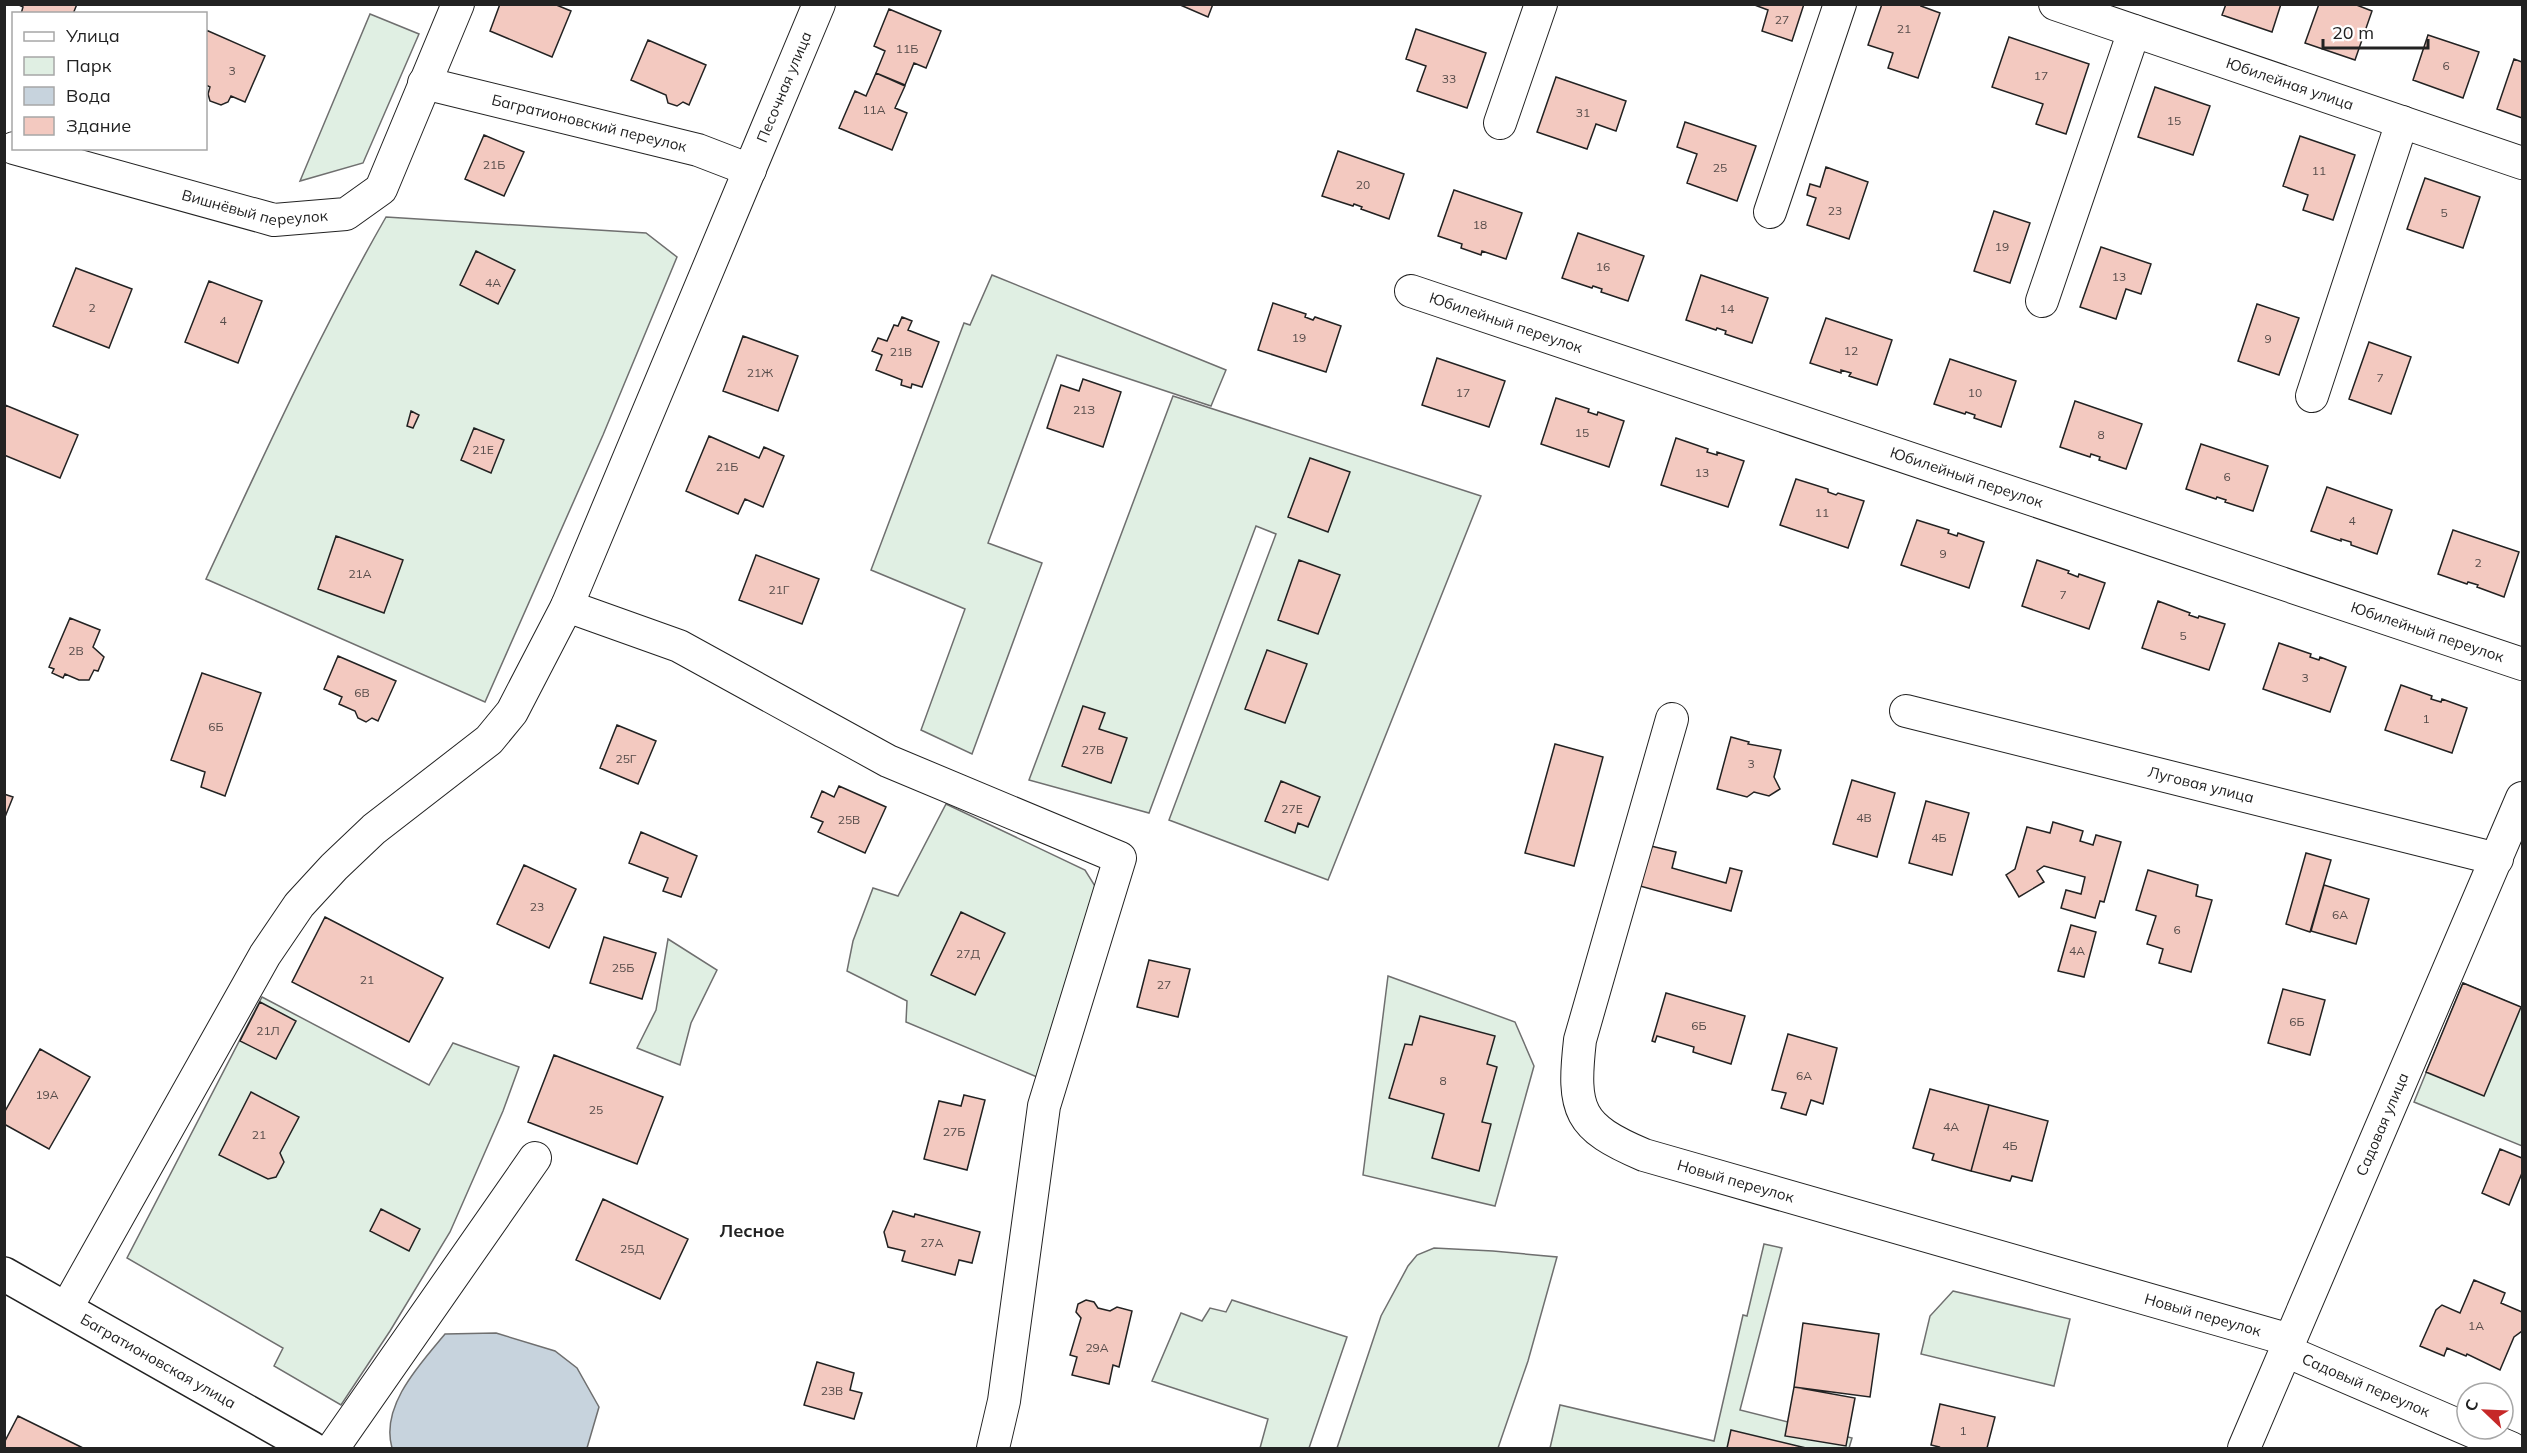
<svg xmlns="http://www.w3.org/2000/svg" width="2527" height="1453" viewBox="0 0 2527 1453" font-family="Mulish,sans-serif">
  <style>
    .green { fill: #e0efe3; stroke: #6f6f6f; stroke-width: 1.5 }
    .water { fill: #c7d3dd; stroke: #6f6f6f; stroke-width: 1.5 }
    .building { fill: #f3c9c0; stroke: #222; stroke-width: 1.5 }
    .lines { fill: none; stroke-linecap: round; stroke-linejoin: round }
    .minor-casing { stroke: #222; stroke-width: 34 }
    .primary-casing { stroke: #222; stroke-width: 36 }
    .minor { stroke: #fff; stroke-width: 32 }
    .primary { stroke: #fff; stroke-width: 33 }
    .labels { text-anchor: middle; stroke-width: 4.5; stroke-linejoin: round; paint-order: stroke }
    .number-label { font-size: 12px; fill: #564c4a }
    .street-label { font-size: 15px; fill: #222; stroke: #fff }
    .quarter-label { font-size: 18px; font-weight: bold; fill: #222; stroke: #fff }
  </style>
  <rect width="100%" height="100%" fill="#fff"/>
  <path class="green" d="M370 14 419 34 363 163 300 181Z
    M386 217 646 233 677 257 603 435 485 702 206 579C263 457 319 334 386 217Z
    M992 275 1226 370 1211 406 1057 355 988 543 1042 563 972 754 921 730 965 609 871 570 964 323 970 325Z
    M1173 396 1481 496 1328 880 1169 820 1276 534 1256 526 1149 813 1029 780Z
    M946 804 1085 870 1100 894 1037 1077 906 1022 907 1001 847 971 853 941 873 888 898 896Z
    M668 939 717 970 691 1023 680 1065 637 1048 656 1010Z
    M1388 976 1515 1022 1534 1066 1495 1206 1363 1175Z
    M2463 983 2522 1008V1146L2414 1102Z
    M262 997 429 1085 453 1043 519 1067 503 1111 450 1232 390 1331 341 1405 274 1366 283 1348 127 1258Z
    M1764 1244 1782 1248 1740 1410 1852 1438 1849 1448H1550L1560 1405 1714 1441 1743 1315 1747 1316Z
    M1434 1248 1493 1251 1557 1257 1528 1361 1498 1448H1337L1381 1316 1408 1266 1417 1255Z
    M1953 1291 2070 1319 2054 1386 1921 1354 1930 1316Z
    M1232 1300 1347 1337 1309 1448H1260L1268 1419 1152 1381 1181 1313 1202 1321 1210 1308 1226 1312Z"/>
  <path class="water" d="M496 1333 555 1351 577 1368 599 1407 587 1448H392C380 1406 420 1364 445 1334Z"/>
  <path class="building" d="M17 4H77L73 14H21L23 7Z
    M500 4H554L571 11 552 57 490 31Z
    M1178 4H1213L1208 17Z
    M1752 4H1804L1792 41 1762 31 1768 10Z
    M1882 4H1922L1921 6 1940 13 1918 78 1888 68 1893 53 1868 45Z
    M2226 4H2281L2272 32 2222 15Z
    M2319 4H2354L2372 11 2355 60 2305 43Z
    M889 9 941 31 926 68 914 63 905 85 876 73 885 51 874 46Z
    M1416 29 1486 53 1467 108 1417 91 1426 66 1406 59Z
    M206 30 265 56 245 102 231 96 228 102 221 105 210 101 208 94 210 87 206 85Z
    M2428 35 2479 52 2463 98 2413 80Z
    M2009 37 2089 64 2066 134 2036 124 2043 104 1992 87Z
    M648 40 706 65 689 105 683 102 677 106 668 103 666 95 631 80Z
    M2514 59 2522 62V118L2497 109Z
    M876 73 905 86 895 108 907 113 892 150 839 128 855 91 866 96Z
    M1556 77 1626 101 1616 131 1596 124 1587 149 1537 132Z
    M2155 87 2210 106 2193 155 2138 137Z
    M1685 122 1756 146 1737 201 1687 183 1697 154 1677 147Z
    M484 135 524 152 504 196 465 179Z
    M2300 136 2355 155 2333 220 2303 210 2308 195 2283 186Z
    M1338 151 1404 174 1389 219 1361 209 1362 207 1354 204 1353 206 1322 196Z
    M1826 167 1868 182 1849 239 1807 225 1816 198 1807 195 1810 184 1820 187Z
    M2425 178 2480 197 2463 248 2407 229Z
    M1454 190 1522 213 1506 259 1482 251 1481 255 1461 248 1462 244 1438 236Z
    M1994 211 2030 223 2010 283 1974 271Z
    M1578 233 1644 256 1628 301 1601 292 1602 289 1593 286 1592 288 1562 278Z
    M2101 247 2151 264 2141 294 2126 289 2116 319 2080 307Z
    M476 251 515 270 498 304 460 285Z
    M76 268 132 289 109 348 53 326Z
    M1701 275 1768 298 1752 343 1725 334 1726 331 1717 328 1716 330 1686 320Z
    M209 281 262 301 238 363 185 342Z
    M1273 303 1306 314 1305 317 1313 320 1315 317 1341 326 1326 372 1258 350Z
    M2257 304 2299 318 2279 375 2238 361Z
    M902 317 912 321 908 330 939 342 922 387 912 384 911 388 901 385 902 380 876 370 882 355 872 351 878 338 887 341 894 325 898 326Z
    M1826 318 1892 340 1877 385 1849 376 1851 373 1841 370V373L1810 363Z
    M743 336 798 356 778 411 723 391Z
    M2369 342 2411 357 2391 414 2349 399Z
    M1437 358 1505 381 1489 427 1422 405Z
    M1950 359 2016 381 2001 427 1974 418 1975 415 1966 412 1965 414 1934 404Z
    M1083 379 1121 392 1103 447 1047 428 1061 385 1079 391Z
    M1556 398 1589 409 1588 412 1597 415 1598 412 1624 421 1609 467 1541 444Z
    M2075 401 2142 424 2126 469 2099 460 2100 457 2091 454 2090 457 2060 447Z
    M5 405 78 435 60 478 4 455Z
    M411 411 419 415 413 428 407 426Z
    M474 428 504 440 491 473 461 460Z
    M709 436 759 458 764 447 784 456 763 507 745 499 738 514 686 491Z
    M1676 438 1708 449 1707 452 1717 455V452L1744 461 1728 507 1661 485Z
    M2201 444 2268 466 2253 511 2225 502 2226 500 2217 497 2216 499 2186 489Z
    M1310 458 1350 472 1328 532 1288 517Z
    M1796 479 1828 489V492L1836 495 1838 493 1864 501 1848 548 1780 525Z
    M2327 487 2392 510 2377 554 2351 545V542L2341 539V541L2311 531Z
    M1917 520 1949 530 1948 533 1957 536 1958 533 1984 542 1969 588 1901 565Z
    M2453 530 2519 552 2504 597 2477 587 2478 585 2468 582 2467 584 2438 574Z
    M336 536 403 560 384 613 318 589Z
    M756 555 819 579 802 624 739 600Z
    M1299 560 1340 575 1318 634 1278 620Z
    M2037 560 2069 571 2068 573 2078 577 2079 574 2105 583 2089 629 2022 606Z
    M2158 601 2190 613 2189 615 2198 618 2199 616 2225 624 2209 670 2142 648Z
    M70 618 100 630 93 647 104 657 98 671 94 670 89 680H79L65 674 63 678 52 673 54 669 49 667Z
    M2279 643 2311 654 2310 657 2319 660 2320 657 2346 667 2330 712 2263 689Z
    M1267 650 1307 664 1285 723 1245 709Z
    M338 656 396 681 378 721 372 718 366 722 358 718 355 711 339 704 342 697 324 689Z
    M202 673 261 693 225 796 201 787 205 772 171 760Z
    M2401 685 2432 696 2431 699 2441 702 2442 699 2467 708 2452 753 2385 730Z
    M1083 706 1105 713 1099 729 1127 738 1111 783 1062 766Z
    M617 725 656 741 638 784 600 768Z
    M1731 737 1749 742 1748 744 1781 750 1774 777 1780 789 1769 796 1754 792 1747 797 1717 789Z
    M1555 744 1603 757 1574 866 1525 853Z
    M1852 780 1895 793 1877 857 1833 844Z
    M1281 781 1320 797 1308 827 1298 823 1295 833 1265 821Z
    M839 786 886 807 865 853 818 832 823 822 811 817 822 791 834 797Z
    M4 794 13 797 5 817 4 816Z
    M1926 801 1969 813 1952 875 1909 863Z
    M2053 822 2083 831 2080 841 2093 845 2096 835 2121 842 2104 902 2100 901 2095 918 2061 908 2066 890 2081 894 2085 877 2044 866 2037 871 2044 882 2019 897 2006 875 2015 869 2027 827 2050 833Z
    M641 832 697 856 681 897 663 891 668 878 629 863Z
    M1651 846 1676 852 1672 868 1726 883 1730 868 1742 871 1731 911 1640 886Z
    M2306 853 2331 860 2310 932 2286 924Z
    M524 865 576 889 549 948 497 924Z
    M2148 870 2198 885 2196 896 2212 900 2191 972 2159 963 2163 949 2147 944 2156 916 2136 910Z
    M2324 885 2369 899 2356 944 2311 931Z
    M961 912 1005 933 975 995 931 975Z
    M325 917 443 978 409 1042 292 982Z
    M2071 925 2096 932 2084 977 2058 971Z
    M604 937 656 953 642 999 590 983Z
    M1149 960 1190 969 1178 1017 1137 1007Z
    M2463 983 2521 1007 2484 1096 2426 1072Z
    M2283 989 2325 1000 2310 1055 2268 1043Z
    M1666 993 1745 1016 1731 1064 1693 1052 1694 1047 1657 1036 1655 1042 1652 1041Z
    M260 1002 296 1021 276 1059 240 1041Z
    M1420 1016 1495 1036 1487 1064 1497 1067 1482 1122 1491 1124 1479 1171 1432 1158 1444 1114 1389 1098 1405 1044 1412 1045Z
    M1788 1034 1837 1048 1823 1104 1811 1100 1806 1115 1781 1108 1786 1093 1772 1090Z
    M40 1049 90 1077 49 1149 4 1124V1113Z
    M554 1055 663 1097 637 1164 528 1122Z
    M1930 1089 1989 1105 1971 1171 1932 1160 1934 1154 1913 1148Z
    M251 1092 299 1117 280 1153 284 1162 276 1177 268 1179 219 1155Z
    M964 1095 985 1100 967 1170 924 1159 939 1101 961 1106Z
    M1989 1105 2048 1121 2032 1181 2012 1176 2010 1181 1971 1171Z
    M2500 1149 2522 1158V1173L2509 1205 2482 1193Z
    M603 1199 688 1239 660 1299 576 1260Z
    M381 1209 420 1229 409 1251 370 1231Z
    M893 1211 914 1217 915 1214 980 1232 972 1263 959 1260 955 1275 902 1261 905 1251 888 1247 884 1232Z
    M2474 1280 2505 1293 2501 1303 2522 1312V1331L2514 1337 2500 1370 2467 1354 2466 1356 2447 1348 2444 1356 2420 1346 2436 1310 2442 1305 2460 1313Z
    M1086 1300 1094 1302 1098 1308 1110 1311 1117 1307 1132 1311 1119 1367 1113 1365 1109 1384 1072 1375 1077 1357 1070 1355 1081 1318 1076 1312 1078 1304Z
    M1803 1323 1879 1334 1870 1397 1794 1387Z
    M817 1362 854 1373 850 1390 862 1393 854 1419 804 1405Z
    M1794 1387 1855 1398 1846 1446 1785 1436Z
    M1940 1404 1995 1417 1987 1448H1938L1939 1447 1931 1445Z
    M18 1416 83 1448H4V1443Z
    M1731 1430 1806 1448H1727Z"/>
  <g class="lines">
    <g class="minor-casing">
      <g id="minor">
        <path id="s1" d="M2055 4 2522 163"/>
        <path id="s2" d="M424 83 698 150 750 170"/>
        <path d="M1500 123 1541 4"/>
        <path id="s3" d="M14 148 274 220 346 214 381 189 458 4"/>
        <path d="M1770 212 1840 4"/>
        <path id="s4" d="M1411 291 2522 664"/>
        <path d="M2042 301 2134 31"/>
        <path d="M2312 396 2402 122"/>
        <path d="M567 606 679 646 888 761 1120 858 1044 1106 1004 1401 993 1448"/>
        <path id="s5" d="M1906 711 2497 859"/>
        <path id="s6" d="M1672 719 1580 1040C1572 1111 1578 1127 1644 1155L2290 1340"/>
        <path id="s7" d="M66 1309 265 955 299 905 334 867 374 829 489 740 512 712 567 606 819 4"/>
        <path id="s8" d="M2286 1351 2511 1448"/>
        <path d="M333 1448 535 1158"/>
        <path id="s9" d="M2244 1448 2522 798"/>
      </g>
    </g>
    <g class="primary-casing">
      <g id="primary">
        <path id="s10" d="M4 1274 311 1448"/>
      </g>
    </g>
    <use href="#minor" class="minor"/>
    <use href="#primary" class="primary"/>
  </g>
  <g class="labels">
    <g class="number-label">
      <text x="1782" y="24">27</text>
      <text x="1904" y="33">21</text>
      <text x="907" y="53">11Б</text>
      <text x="2446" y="70">6</text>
      <text x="232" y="75">3</text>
      <text x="2041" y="80">17</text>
      <text x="1449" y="83">33</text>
      <text x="874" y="114">11А</text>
      <text x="1583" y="117">31</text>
      <text x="2174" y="125">15</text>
      <text x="494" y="169">21Б</text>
      <text x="1720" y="172">25</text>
      <text x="2319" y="175">11</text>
      <text x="1363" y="189">20</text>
      <text x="1835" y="215">23</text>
      <text x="2444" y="217">5</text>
      <text x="1480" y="229">18</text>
      <text x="2002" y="251">19</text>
      <text x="1603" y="271">16</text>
      <text x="2119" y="281">13</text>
      <text x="493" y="287">4А</text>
      <text x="92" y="312">2</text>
      <text x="1727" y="313">14</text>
      <text x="223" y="325">4</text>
      <text x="1299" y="342">19</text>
      <text x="2268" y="343">9</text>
      <text x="1851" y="355">12</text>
      <text x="901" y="356">21В</text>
      <text x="760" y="377">21Ж</text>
      <text x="2380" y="382">7</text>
      <text x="1463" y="397">17</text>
      <text x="1975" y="397">10</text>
      <text x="1084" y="414">21З</text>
      <text x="1582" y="437">15</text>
      <text x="2101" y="439">8</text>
      <text x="483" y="454">21Е</text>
      <text x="727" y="471">21Б</text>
      <text x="1702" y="477">13</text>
      <text x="2227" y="481">6</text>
      <text x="1822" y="517">11</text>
      <text x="2352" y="525">4</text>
      <text x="1943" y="558">9</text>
      <text x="2478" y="567">2</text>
      <text x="360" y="578">21А</text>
      <text x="779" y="594">21Г</text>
      <text x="2063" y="599">7</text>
      <text x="2183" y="640">5</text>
      <text x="76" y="655">2В</text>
      <text x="2305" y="682">3</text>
      <text x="362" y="697">6В</text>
      <text x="2426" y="723">1</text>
      <text x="216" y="731">6Б</text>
      <text x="1093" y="754">27В</text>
      <text x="626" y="763">25Г</text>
      <text x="1751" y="768">3</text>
      <text x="1292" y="813">27Е</text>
      <text x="1864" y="822">4В</text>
      <text x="849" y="824">25В</text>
      <text x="1939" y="842">4Б</text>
      <text x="537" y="911">23</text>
      <text x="2340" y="919">6А</text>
      <text x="2177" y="934">6</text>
      <text x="2077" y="955">4А</text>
      <text x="968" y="958">27Д</text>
      <text x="623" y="972">25Б</text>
      <text x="367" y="984">21</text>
      <text x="1164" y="989">27</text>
      <text x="2297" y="1026">6Б</text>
      <text x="1699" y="1030">6Б</text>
      <text x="268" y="1035">21Л</text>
      <text x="1804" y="1080">6А</text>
      <text x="1443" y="1085">8</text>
      <text x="47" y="1099">19А</text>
      <text x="596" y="1114">25</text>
      <text x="1951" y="1131">4А</text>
      <text x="954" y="1136">27Б</text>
      <text x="259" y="1139">21</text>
      <text x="2010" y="1150">4Б</text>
      <text x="932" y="1247">27А</text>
      <text x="632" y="1253">25Д</text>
      <text x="2476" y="1330">1А</text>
      <text x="1097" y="1352">29А</text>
      <text x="832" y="1395">23В</text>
      <text x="1963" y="1435">1</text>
    </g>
    <g class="street-label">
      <text dy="5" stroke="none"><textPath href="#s1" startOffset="248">Юбилейная улица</textPath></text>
      <text dy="5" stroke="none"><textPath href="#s7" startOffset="1437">Песочная улица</textPath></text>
      <text dy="5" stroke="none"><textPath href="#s2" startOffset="170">Багратионовский переулок</textPath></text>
      <text dy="5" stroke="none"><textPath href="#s3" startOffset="249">Вишнёвый переулок</textPath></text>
      <text dy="5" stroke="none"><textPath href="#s4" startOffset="100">Юбилейный переулок</textPath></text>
      <text dy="5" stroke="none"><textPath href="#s4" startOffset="586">Юбилейный переулок</textPath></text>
      <text dy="5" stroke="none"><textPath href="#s4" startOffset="1072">Юбилейный переулок</textPath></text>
      <text dy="5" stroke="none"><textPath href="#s5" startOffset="304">Луговая улица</textPath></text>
      <text dy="5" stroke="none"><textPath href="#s9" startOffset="352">Садовая улица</textPath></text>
      <text dy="5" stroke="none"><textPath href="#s6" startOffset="578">Новый переулок</textPath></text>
      <text dy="5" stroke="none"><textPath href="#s6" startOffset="1064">Новый переулок</textPath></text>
      <text dy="5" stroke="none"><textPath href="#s10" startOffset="177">Багратионовская улица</textPath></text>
      <text dy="5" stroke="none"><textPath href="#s8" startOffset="87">Садовый переулок</textPath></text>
    </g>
    <g class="quarter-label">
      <text x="752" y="1237">Лесное</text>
    </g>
  </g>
  <rect width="2527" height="1453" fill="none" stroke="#222222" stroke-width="12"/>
  <rect x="12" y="12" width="195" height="138" fill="#ffffff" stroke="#a7a7a7" stroke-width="1.5"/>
  <rect x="24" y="32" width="30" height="9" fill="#ffffff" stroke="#a7a7a7" stroke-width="1.5"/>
  <text x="66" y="42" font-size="18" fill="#222222">Улица</text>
  <rect x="24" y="57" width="30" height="18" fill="#e0efe3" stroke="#a7a7a7" stroke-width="1.5"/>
  <text x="66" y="72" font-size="18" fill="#222222">Парк</text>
  <rect x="24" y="87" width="30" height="18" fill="#c7d3dd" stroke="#a7a7a7" stroke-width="1.5"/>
  <text x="66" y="102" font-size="18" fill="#222222">Вода</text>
  <rect x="24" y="117" width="30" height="18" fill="#f3c9c0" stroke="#a7a7a7" stroke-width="1.5"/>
  <text x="66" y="132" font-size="18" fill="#222222">Здание</text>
  <g transform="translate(2485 1411) rotate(293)"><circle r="28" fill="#ffffff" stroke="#a7a7a7" stroke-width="1.5"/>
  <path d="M0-4.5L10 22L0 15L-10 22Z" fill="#c62828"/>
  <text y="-9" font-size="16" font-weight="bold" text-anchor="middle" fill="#222222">С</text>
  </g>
  <path d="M2323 39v9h105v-9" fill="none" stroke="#222222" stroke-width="3"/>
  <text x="2332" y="39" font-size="18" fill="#222222" stroke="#ffffff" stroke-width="4.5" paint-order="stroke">20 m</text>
</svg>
